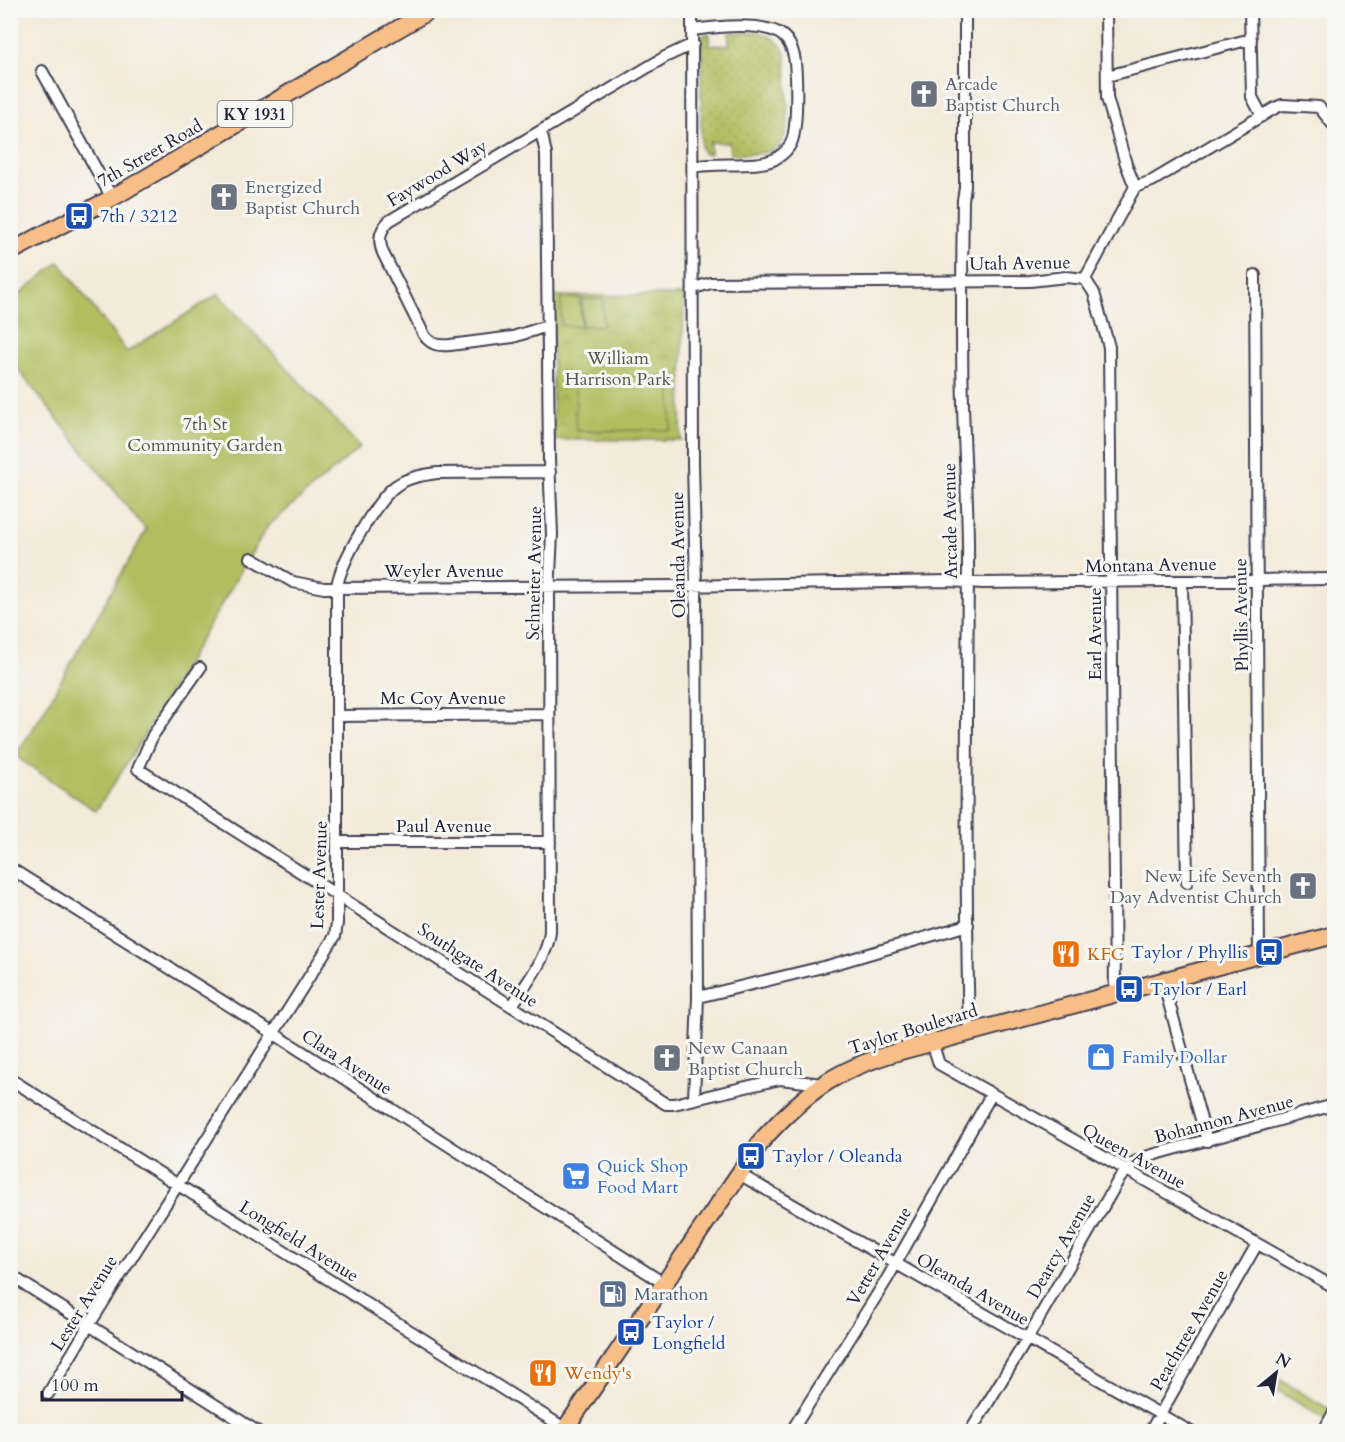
<svg xmlns="http://www.w3.org/2000/svg" width="1345" height="1442" viewBox="0 0 1345 1442" font-family="Cardo,serif">
  <style>
    .grass { fill: url(#grass-dots); stroke: #6a704d; stroke-width: 1.5 }
    .park { fill: url(#park-crowns); stroke: #6a704d; stroke-width: 1.5 }
    .garden { fill: #b1bd5f; stroke: #6a704d; stroke-width: 1.5 }
    .lines { fill: none; stroke-linecap: round; stroke-linejoin: round }
    .street-casing { stroke: #424053; stroke-width: 14 }
    .primary-casing { stroke: #424053; stroke-width: 20 }
    .street { stroke: #fff; stroke-width: 10 }
    .primary { stroke: #f7be87; stroke-width: 16 }
    .labels { text-anchor: middle; stroke-width: 6; stroke-linejoin: round; paint-order: stroke }
    .shield { fill: #f6f6f2; stroke: #626272; stroke-width: 1.5 }
    .shield-label { font-size: 16px; font-weight: bold; fill: #22223b }
    .worship-label { font-size: 18px; fill: #5b616d; stroke: #f6f6f2; text-anchor: start }
    .street-label { font-size: 18px; fill: #22223b; stroke: #f6f6f2 }
    .transit-label { font-size: 18px; fill: #164399; stroke: #f6f6f2; text-anchor: start }
    .park-label { font-size: 18px; fill: #545848; stroke: #f6f6f2 }
    .food-label { font-size: 18px; fill: #c56008; stroke: #f6f6f2; text-anchor: start }
    .shop-label { font-size: 18px; fill: #366cbe; stroke: #f6f6f2; text-anchor: start }
    .service-label { font-size: 18px; fill: #4e5e75; stroke: #f6f6f2; text-anchor: start }
  </style>
  <defs>
    <pattern id="grass-dots" width="8" height="8" patternUnits="userSpaceOnUse" patternTransform="scale(1.5)"><rect width="8" height="8" fill="#b1bd5f"/><path d="M2 2h.1M6 6h.1" fill="none" stroke="#98a253" stroke-width="1.8" stroke-linecap="round"/></pattern>
    <pattern id="park-crowns" width="20" height="18" patternUnits="userSpaceOnUse" patternTransform="scale(1.5)"><rect width="20" height="18" fill="#b1bd5f"/><path d="M2 6a3 3 0 1 1 6 0M12 15a3 3 0 1 1 6 0" fill="none" stroke="#98a253"/></pattern>
  </defs>
  <rect width="100%" height="100%" fill="#f6f6f2"/>
  <filter id="ink" filterUnits="userSpaceOnUse"><feTurbulence type="fractalNoise" baseFrequency=".0167" numOctaves="2"/><feDisplacementMap in="SourceGraphic" scale="12" xChannelSelector="R" yChannelSelector="G"/><feConvolveMatrix kernelMatrix="1 2 1 2 8 2 1 2 1" color-interpolation-filters="sRGB"/></filter>
  <filter id="wash" filterUnits="userSpaceOnUse"><feTurbulence type="fractalNoise" baseFrequency=".008" numOctaves="4" result="noise"/><feDisplacementMap in="SourceGraphic" scale="24" xChannelSelector="R" yChannelSelector="G"/><feGaussianBlur stdDeviation="1.35" result="paint"/><feColorMatrix in="noise" values="0 0 0 0 0 0 0 0 0 0 0 0 0 0 0 0 0 1.4 0 .05"/><feComposite in="paint" operator="in"/></filter>
  <g filter="url(#wash)">
    <rect width="100%" height="100%" fill="#f4ead9"/>
    <path class="grass" d="M758 32C773 36 781 42 786 56L788 120C786 158 759 154 730 154L729 143 710 142V154H704L701 148V36L709 33 710 45H729V33Z"/>
    <path class="park" d="M684 295 681 440H553L552 296Z"/>
    <path class="garden" d="M59 262 127 352 218 294 360 447 267 527 136 749 96 811 15 756 38 721 146 530 11 361 10 302Z
      M580 298 581 326H561V299Z
      M582 299H603V326H582Z
      M671 376V430L576 431 575 377Z
      M1274 1376 1334 1412V1425L1269 1385Z"/>
  </g>
  <g filter="url(#ink)">
    <g class="lines">
      <g class="street-casing">
        <path id="street" d="M692 10 693 464 696 585 698 997 694 1099
          M965 10V187L963 200C962 267 961 335 963 403 964 458 969 512 968 566 967 721 965 877 969 1032
          M1106 10 1107 98 1126 164 1135 187
          M1250 10 1252 97 1262 116
          M692 30C714 27 766 21 783 36 789 41 792 48 794 56 797 72 798 130 791 143 788 150 782 155 775 159 758 168 715 162 693 167
          M42 71 112 198
          M1107 76 1251 39
          M1255 275 1259 955
          M1085 279 1094 293 1109 347 1115 993
          M1085 279 1135 187 1152 181 1275 108 1282 105 1319 107 1334 126
          M694 288 711 283 1030 281 1066 277 1085 279
          M547 326 513 337 450 345C439 346 431 345 424 335L383 253C378 241 379 231 389 221L665 57 693 44
          M251 558 293 582 324 588 681 586 949 581 983 583 1334 579
          M1182 581 1187 882
          M200 668 153 735 138 769 666 1104H674L780 1079 822 1084
          M338 716 549 714
          M338 842H550
          M10 868 262 1026 665 1284
          M1163 981 1207 1141
          M698 997 831 965 968 925
          M512 1006C526 983 547 959 550 932L549 594 552 534 549 459 546 154 541 131
          M932 1042 939 1064 1334 1287
          M10 1079 569 1431
          M739 1174 1191 1432
          M10 1275 258 1432
          M48 1394 89 1325 335 936 337 923V588C338 566 378 497 397 485 409 477 423 475 437 473L550 472
          M791 1432 887 1279 991 1095
          M970 1432 1027 1339 1119 1179 1133 1163 1145 1157 1334 1105
          M1150 1432 1257 1244
          M1323 1432 1334 1412"/>
      </g>
      <g class="primary-casing">
        <path id="primary" d="M10 252 112 198 430 10
          M563 1432 763 1139C806 1092 835 1070 897 1052L1334 935"/>
      </g>
      <use href="#street" class="street"/>
      <use href="#primary" class="primary"/>
    </g>
  </g>
  <defs>
    <g id="church-square" transform="scale(1.5)"><rect x="-9" y="-9" width="18" height="18" rx="4" fill="#6b7280" stroke="#f6f6f2"/><path d="M-1.2-6h2.4v3.5h3.3v2.4h-3.3V6h-2.4V-.1h-3.3v-2.4h3.3Z" fill="#fff"/></g>
    <g id="bus-square" transform="scale(1.5)"><rect x="-9" y="-9" width="18" height="18" rx="4" fill="#1a4fb4" stroke="#f6f6f2"/><path d="M-5-6H5V4H4V6H2V4H-2V6H-4V4H-5ZM-3.5-4V0h7V-4ZM-3.5 1.2v1.5H-2V1.2ZM2 1.2v1.5H3.5V1.2Z" fill="#fff"/></g>
    <g id="restaurant-square" transform="scale(1.5)"><rect x="-9" y="-9" width="18" height="18" rx="4" fill="#e8710a" stroke="#f6f6f2"/><path d="M-5-6h1v4h1v-4h1v4h1v-4h1v5L-1.5 .5V6h-2V.5L-5-1ZM5-6V6H3V1.5H1.5Q1.5-4 5-6Z" fill="#fff"/></g>
    <g id="shop-square" transform="scale(1.5)"><rect x="-9" y="-9" width="18" height="18" rx="4" fill="#3f7fe0" stroke="#f6f6f2"/><path d="M-5-2.5h2.3a2.7 3.5 0 0 1 5.4 0H5L5.5 6h-11ZM-1.5-2.5h3a1.5 2.3 0 0 0-3 0Z" fill="#fff"/></g>
    <g id="supermarket-square" transform="scale(1.5)"><rect x="-9" y="-9" width="18" height="18" rx="4" fill="#3f7fe0" stroke="#f6f6f2"/><path d="M-6-5.5h2.5l.6 2H6L4.5 2H-2.5L-4.4-4H-6ZM-1.5 3.2a1.3 1.3 0 1 0 .1 0ZM3 3.2a1.3 1.3 0 1 0 .1 0Z" fill="#fff"/></g>
    <g id="fuel-square" transform="scale(1.5)"><rect x="-9" y="-9" width="18" height="18" rx="4" fill="#5c6f8a" stroke="#f6f6f2"/><path d="M-5.5-6h7V0h2V4h1.3V-2.5L3-4.5l.8-.8L6-3V5H2.5V1h-1V6h-7ZM-4.2-4.7v3.2H.2V-4.7Z" fill="#fff"/></g>
  </defs>
  <g fill-rule="evenodd">
    <use href="#church-square" x="924" y="94"/>
    <use href="#church-square" x="224" y="197"/>
    <use href="#bus-square" x="79" y="216"/>
    <use href="#church-square" x="1303" y="886"/>
    <use href="#bus-square" x="1269" y="952"/>
    <use href="#restaurant-square" x="1066" y="954"/>
    <use href="#bus-square" x="1129" y="989"/>
    <use href="#shop-square" x="1101" y="1057"/>
    <use href="#church-square" x="667" y="1058"/>
    <use href="#bus-square" x="751" y="1156"/>
    <use href="#supermarket-square" x="576" y="1176"/>
    <use href="#fuel-square" x="613" y="1294"/>
    <use href="#bus-square" x="631" y="1332"/>
    <use href="#restaurant-square" x="543" y="1373"/>
  </g>
  <g class="labels">
    <rect class="shield" x="217.5" y="101" width="75" height="26" rx="4.5"/>
    <g class="shield-label">
      <text x="255" y="120">KY 1931</text>
    </g>
    <g class="worship-label">
      <text x="945" y="90">Arcade<tspan x="945" dy="21">Baptist Church</tspan></text>
      <text x="245" y="193">Energized<tspan x="245" dy="21">Baptist Church</tspan></text>
      <text x="1282" y="882" text-anchor="end">New Life Seventh<tspan x="1282" dy="21">Day Adventist Church</tspan></text>
      <text x="688" y="1054">New Canaan<tspan x="688" dy="21">Baptist Church</tspan></text>
    </g>
    <g class="street-label">
      <text transform="translate(150 153) rotate(-30)" y="6">7th Street Road</text>
      <text transform="translate(437 173) rotate(-31)" y="6">Faywood Way</text>
      <text transform="translate(1020 263) rotate(-1)" y="6">Utah Avenue</text>
      <text transform="translate(950 521) rotate(-91)" y="6">Arcade Avenue</text>
      <text transform="translate(678 555) rotate(-91)" y="6">Oleanda Avenue</text>
      <text transform="translate(1151 565) rotate(-1)" y="6">Montana Avenue</text>
      <text x="444" y="577">Weyler Avenue</text>
      <text transform="translate(534 573) rotate(-89)" y="6">Schneiter Avenue</text>
      <text transform="translate(1241 615) rotate(-91)" y="6">Phyllis Avenue</text>
      <text transform="translate(1095 634) rotate(-90)" y="6">Earl Avenue</text>
      <text x="443" y="704">Mc Coy Avenue</text>
      <text x="444" y="832">Paul Avenue</text>
      <text transform="translate(319 875) rotate(-88)" y="6">Lester Avenue</text>
      <text transform="translate(478 965) rotate(33)" y="6">Southgate Avenue</text>
      <text transform="translate(913 1029) rotate(-17)" y="6">Taylor Boulevard</text>
      <text transform="translate(347 1062) rotate(33)" y="6">Clara Avenue</text>
      <text transform="translate(1224 1119) rotate(-15)" y="6">Bohannon Avenue</text>
      <text transform="translate(1134 1156) rotate(29)" y="6">Queen Avenue</text>
      <text transform="translate(299 1241) rotate(32)" y="6">Longfield Avenue</text>
      <text transform="translate(1061 1246) rotate(-60)" y="6">Dearcy Avenue</text>
      <text transform="translate(879 1256) rotate(-60)" y="6">Vetter Avenue</text>
      <text transform="translate(973 1289) rotate(30)" y="6">Oleanda Avenue</text>
      <text transform="translate(84 1303) rotate(-58)" y="6">Lester Avenue</text>
      <text transform="translate(1189 1330) rotate(-60)" y="6">Peachtree Avenue</text>
    </g>
    <g class="transit-label">
      <text x="100" y="222">7th / 3212</text>
      <text x="1248" y="958" text-anchor="end">Taylor / Phyllis</text>
      <text x="1150" y="995">Taylor / Earl</text>
      <text x="772" y="1162">Taylor / Oleanda</text>
      <text x="652" y="1328">Taylor /<tspan x="652" dy="21">Longfield</tspan></text>
    </g>
    <g class="park-label">
      <text x="618" y="364">William<tspan x="618" dy="21">Harrison Park</tspan></text>
      <text x="205" y="430">7th St<tspan x="205" dy="21">Community Garden</tspan></text>
    </g>
    <g class="food-label">
      <text x="1087" y="960">KFC</text>
      <text x="564" y="1379">Wendy's</text>
    </g>
    <g class="shop-label">
      <text x="1122" y="1063">Family Dollar</text>
      <text x="597" y="1172">Quick Shop<tspan x="597" dy="21">Food Mart</tspan></text>
    </g>
    <g class="service-label">
      <text x="634" y="1300">Marathon</text>
    </g>
  </g>
  <rect width="1345" height="1442" fill="none" stroke="#f6f6f2" stroke-width="36"/>
  <g transform="translate(1276 1373) rotate(30)" stroke="#f6f6f2" stroke-width="4.5" paint-order="stroke">
  <path d="M0-4.5L10 22L0 15L-10 22Z" fill="#22223b"/>
  <text y="-9" font-size="16" font-weight="bold" text-anchor="middle" fill="#22223b">N</text>
  </g>
  <path d="M42 1391v9h140v-9" fill="none" stroke="#22223b" stroke-width="3"/>
  <text x="51" y="1391" font-size="18" fill="#22223b" stroke="#f6f6f2" stroke-width="4.5" paint-order="stroke">100 m</text>
</svg>
